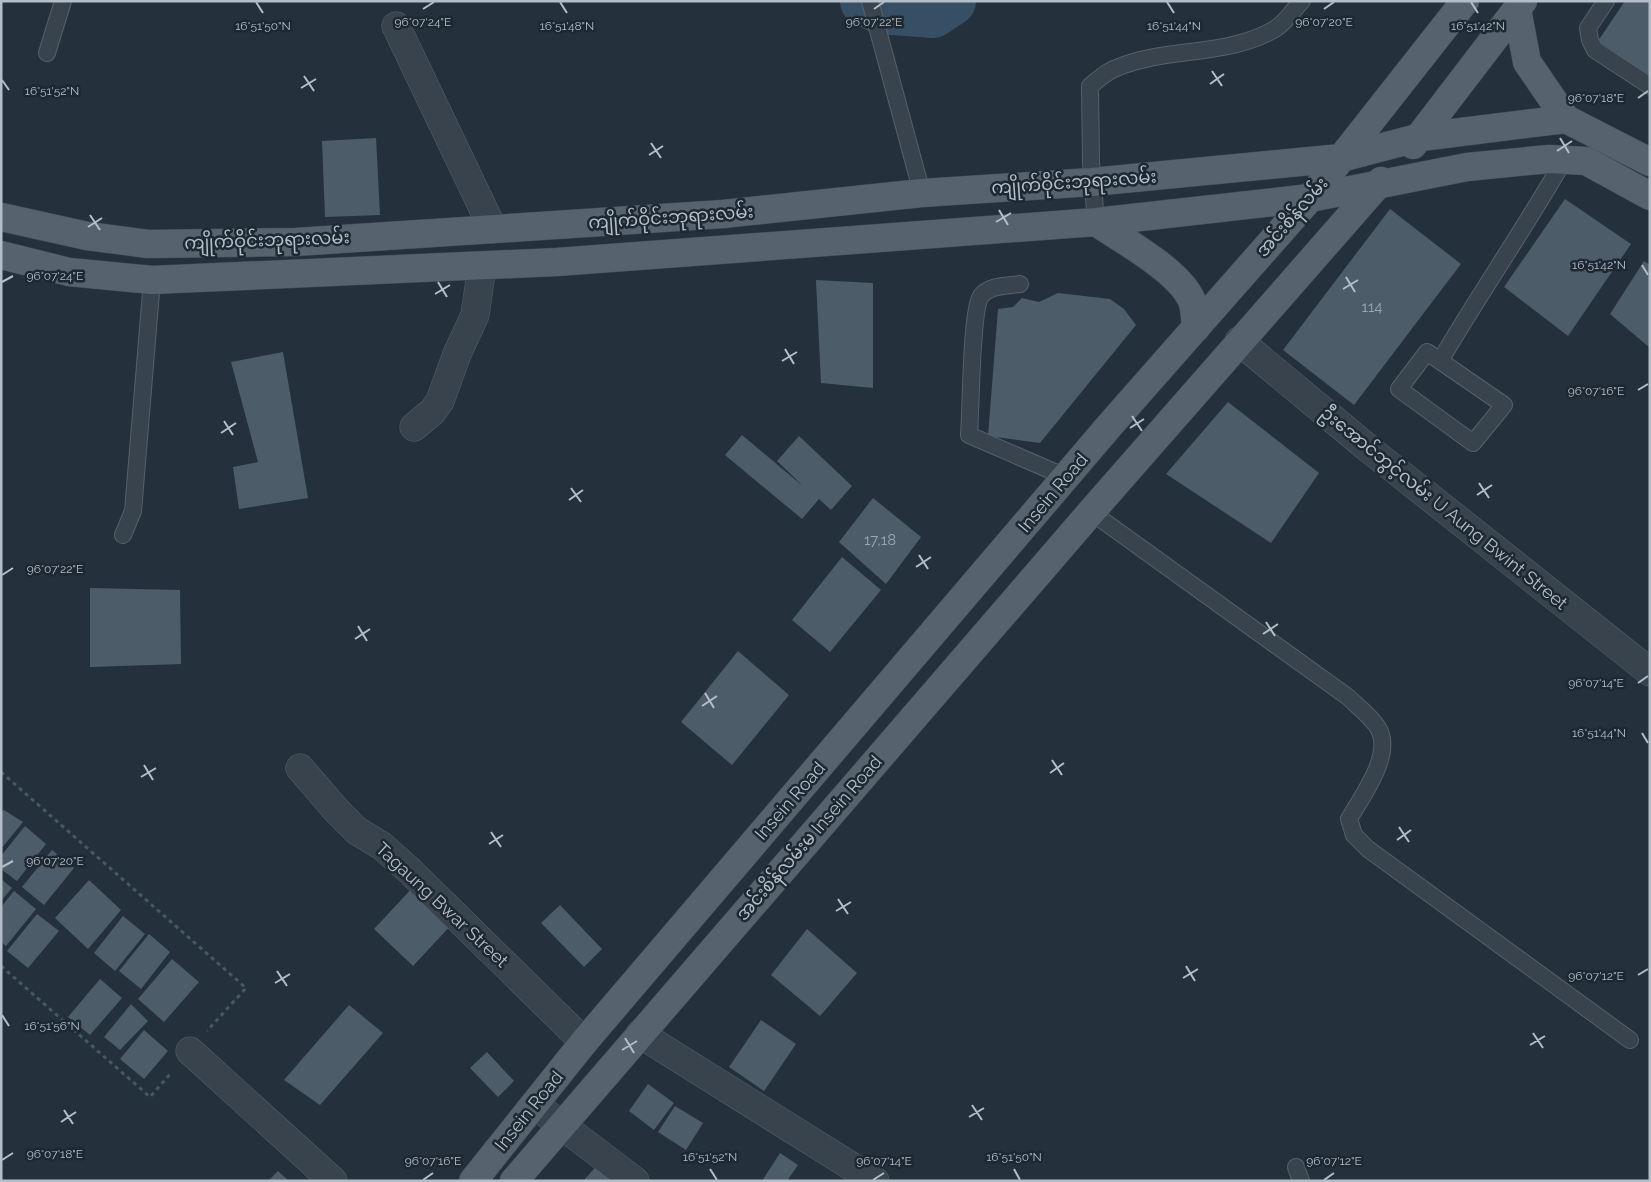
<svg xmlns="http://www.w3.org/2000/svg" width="1651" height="1182" viewBox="0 0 1651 1182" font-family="Raleway,'Noto Sans Myanmar',sans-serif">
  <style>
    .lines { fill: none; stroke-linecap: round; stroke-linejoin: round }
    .river { stroke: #374f64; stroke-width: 50 }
    .building { fill: #4d5c69 }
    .service-casing { stroke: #56616b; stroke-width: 18 }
    .minor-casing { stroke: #56616b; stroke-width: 29 }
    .primary-casing { stroke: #414c56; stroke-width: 29 }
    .path { stroke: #445a5b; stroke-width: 3; stroke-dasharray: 4 4; stroke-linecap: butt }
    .service { stroke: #38434d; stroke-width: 16 }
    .minor { stroke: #38434d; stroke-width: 28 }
    .primary { stroke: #56626d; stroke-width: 28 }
    .ticks { fill: none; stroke: #b4bec9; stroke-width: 2 }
    .labels { text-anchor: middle; stroke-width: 5; stroke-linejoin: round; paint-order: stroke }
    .number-label { font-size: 15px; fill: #9aa6b1 }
    .street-label { font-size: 18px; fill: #b4bec9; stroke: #1d2832 }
    .ticks-label { font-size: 12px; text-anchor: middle; fill: #b4bec9; stroke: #1d2832; stroke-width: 5; stroke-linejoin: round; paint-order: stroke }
  </style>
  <rect width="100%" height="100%" fill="#24313d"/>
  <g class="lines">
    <path class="river" d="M865 1 880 9 933 13 951 1"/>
  </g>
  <path class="building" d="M1625 1H1650V77L1598 41Z
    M376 138 380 215 325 217 322 141Z
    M1565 199 1631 244 1568 336 1504 287Z
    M1390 209 1461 264 1354 405 1283 350Z
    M1644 261 1650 265V348L1610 314Z
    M816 280 873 283V388L821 383Z
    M1058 293 1110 299 1124 309 1136 325 1040 443 988 436 998 309 1013 307 1022 298 1039 302Z
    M283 352 308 498 239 509 233 467 258 462 231 362Z
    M1228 402 1319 473 1271 543 1166 474Z
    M742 435 804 487 777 461 799 436 852 486 831 510 819 499 802 519 725 455Z
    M873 498 921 537 886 584 839 542Z
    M842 557 881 590 830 652 792 620Z
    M90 588 180 590 181 664 90 667Z
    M738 651 789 695 732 765 681 722Z
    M4 810 23 822 1 849V812Z
    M25 826 46 844 17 881 1 869V856Z
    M52 850 74 868 44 905 22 887Z
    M1 879 12 888 1 901Z
    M89 880 121 910 88 949 55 918Z
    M415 885 454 922 413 966 374 929Z
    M14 891 36 909 6 946 1 942V907Z
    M560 905 602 949 584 967 541 923Z
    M37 914 59 931 28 968 7 951Z
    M123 916 145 934 115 971 94 953Z
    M807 929 857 973 820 1016 771 975Z
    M149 934 170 952 141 989 119 971Z
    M172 959 199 982 164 1022 138 999Z
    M100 979 122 998 90 1035 68 1017Z
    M131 1004 148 1021 120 1050 104 1037Z
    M349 1005 383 1033 320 1105 284 1080Z
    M761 1020 796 1044 764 1091 729 1067Z
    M144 1030 168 1051 144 1079 120 1059Z
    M487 1052 514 1081 498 1097 470 1068Z
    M648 1084 674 1103 654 1130 629 1111Z
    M675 1106 703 1123 686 1150 658 1132Z
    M780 1153 798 1165 787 1181H762Z
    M604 1158 632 1181H583Z
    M278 1171 289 1181H268Z"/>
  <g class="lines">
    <g class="service-casing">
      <path id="service" d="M870 1 922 193
        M1606 1 1588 28 1590 40 1595 50 1650 86
        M47 53 63 1
        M1096 222 1091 162 1090 86C1099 79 1108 70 1119 67 1168 47 1227 57 1275 29 1285 23 1293 10 1302 1
        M1020 284C1008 286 989 285 981 296 971 310 971 411 969 435L1066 477
        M1427 352 1504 405 1473 443 1399 389Z
        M1440 361C1480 293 1525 228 1564 160
        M1091 512 1348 697C1357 706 1372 717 1378 728 1394 754 1362 796 1349 819L1354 835 1368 849 1630 1040
        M123 535 133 511 152 280
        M1296 1167 1301 1181"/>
    </g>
    <g class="minor-casing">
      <path id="minor" d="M396 26 493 229
        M1239 341 1369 449 1650 672
        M414 427 432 412 440 401 457 354 475 315 482 266
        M300 768 337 811 357 831 382 846 410 871 584 1042
        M640 1034 875 1181
        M190 1051 333 1181
        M535 1105 635 1181"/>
    </g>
    <g class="primary-casing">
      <path id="primary" d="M1517 9 1527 62 1566 119
        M1413 145 1523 1
        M1 217 87 236 148 244 296 242 723 214 922 193 1092 182 1341 158 1421 137 1566 119 1650 162
        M1096 222C1122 240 1184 273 1193 304 1195 311 1195 320 1196 328
        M1 255 69 272 152 280 557 262 1096 222 1310 198 1467 167 1549 159 1586 161 1650 196
        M473 1181 584 1042 1110 425 1310 198 1465 1
        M514 1181 1091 512 1381 181"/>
    </g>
    <path class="path" d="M1 772 246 988 207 1031
      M1 966 150 1097 172 1072"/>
    <use href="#service" class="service"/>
    <use href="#minor" class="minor"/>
    <use href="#primary" class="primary"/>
  </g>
  <path class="ticks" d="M256 2 263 13M560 2 567 13M1167 2 1174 13M1471 2 1478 13M423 9 434 2M874 9 884 2M1324 9 1334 2M1212 71 1222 86M304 76 314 91M2 80 9 90M1210 84 1224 74M301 88 316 79M1638 98 1648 91M1560 138 1569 153M651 143 661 158M1557 151 1572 141M649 155 663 146M999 210 1008 225M90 215 100 230M996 222 1011 213M88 227 102 218M1642 265 1648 275M1346 277 1355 292M2 282 13 276M438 282 447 297M1343 289 1358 280M435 294 450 285M785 349 794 364M782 361 797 352M1638 390 1648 384M1132 416 1142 431M224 421 233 435M1130 428 1144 419M221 433 236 423M1479 483 1489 498M571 488 581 502M1477 495 1492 485M569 500 583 490M919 555 928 569M916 567 931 557M2 575 13 568M1266 622 1275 636M358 626 367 641M1263 634 1278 624M355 639 370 629M1638 683 1648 676M705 693 714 708M702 706 717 696M1642 733 1648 743M1052 760 1062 775M144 765 153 780M1050 773 1064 763M141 777 156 768M1399 827 1409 842M491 832 501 847M1397 840 1411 830M489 844 503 835M2 867 13 861M838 899 848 914M836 911 851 902M1186 966 1195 981M277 971 287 986M1638 975 1648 969M1183 978 1198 969M275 983 290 974M2 1015 9 1026M1533 1033 1543 1048M625 1038 634 1053M1530 1045 1545 1036M622 1050 637 1041M972 1105 982 1120M64 1110 73 1124M969 1117 984 1108M61 1122 76 1112M2 1160 13 1153M710 1169 717 1180M1014 1169 1020 1180M423 1180 433 1173M873 1180 884 1173M1324 1180 1334 1173"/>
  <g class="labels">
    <g class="number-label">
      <text x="1372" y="312">114</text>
      <text x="880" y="545">17,18</text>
    </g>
    <g class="street-label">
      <text transform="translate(1074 182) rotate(-4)" y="6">ကျိုက်ဝိုင်းဘုရားလမ်း</text>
      <text transform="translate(671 217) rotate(-4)" y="6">ကျိုက်ဝိုင်းဘုရားလမ်း</text>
      <text transform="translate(1292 217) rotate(-49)" y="6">အင်းစိန်လမ်း</text>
      <text transform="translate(267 240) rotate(-2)" y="6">ကျိုက်ဝိုင်းဘုရားလမ်း</text>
      <text transform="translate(1053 493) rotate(-50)" y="6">Insein Road</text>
      <text transform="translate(1444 508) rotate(39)" y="6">ဦးအောင်ဘွင့်လမ်း U Aung Bwint Street</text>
      <text transform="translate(790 801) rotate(-49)" y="6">Insein Road</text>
      <text transform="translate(809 838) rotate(-49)" y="6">အင်းစိန်လမ်းမ Insein Road</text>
      <text transform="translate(442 905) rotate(43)" y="6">Tagaung Bwar Street</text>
      <text transform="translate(529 1111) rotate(-51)" y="6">Insein Road</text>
    </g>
  </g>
  <g class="ticks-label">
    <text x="1324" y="26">96°07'20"E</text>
    <text x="423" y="26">96°07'24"E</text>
    <text x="874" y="26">96°07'22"E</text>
    <text x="263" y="30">16°51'50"N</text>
    <text x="567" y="30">16°51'48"N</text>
    <text x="1174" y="30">16°51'44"N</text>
    <text x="1478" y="30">16°51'42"N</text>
    <text x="52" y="95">16°51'52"N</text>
    <text x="1596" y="102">96°07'18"E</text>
    <text x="1599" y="269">16°51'42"N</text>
    <text x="55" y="280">96°07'24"E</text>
    <text x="1596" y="395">96°07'16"E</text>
    <text x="55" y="573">96°07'22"E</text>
    <text x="1596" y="687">96°07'14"E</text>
    <text x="1599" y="737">16°51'44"N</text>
    <text x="55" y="865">96°07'20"E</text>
    <text x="1596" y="980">96°07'12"E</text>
    <text x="52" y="1030">16°51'56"N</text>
    <text x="55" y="1158">96°07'18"E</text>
    <text x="710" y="1161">16°51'52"N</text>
    <text x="1014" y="1161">16°51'50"N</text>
    <text x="433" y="1165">96°07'16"E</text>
    <text x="884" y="1165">96°07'14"E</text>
    <text x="1334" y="1165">96°07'12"E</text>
  </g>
  <rect width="1651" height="1182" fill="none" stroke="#b4bec9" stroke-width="5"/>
</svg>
